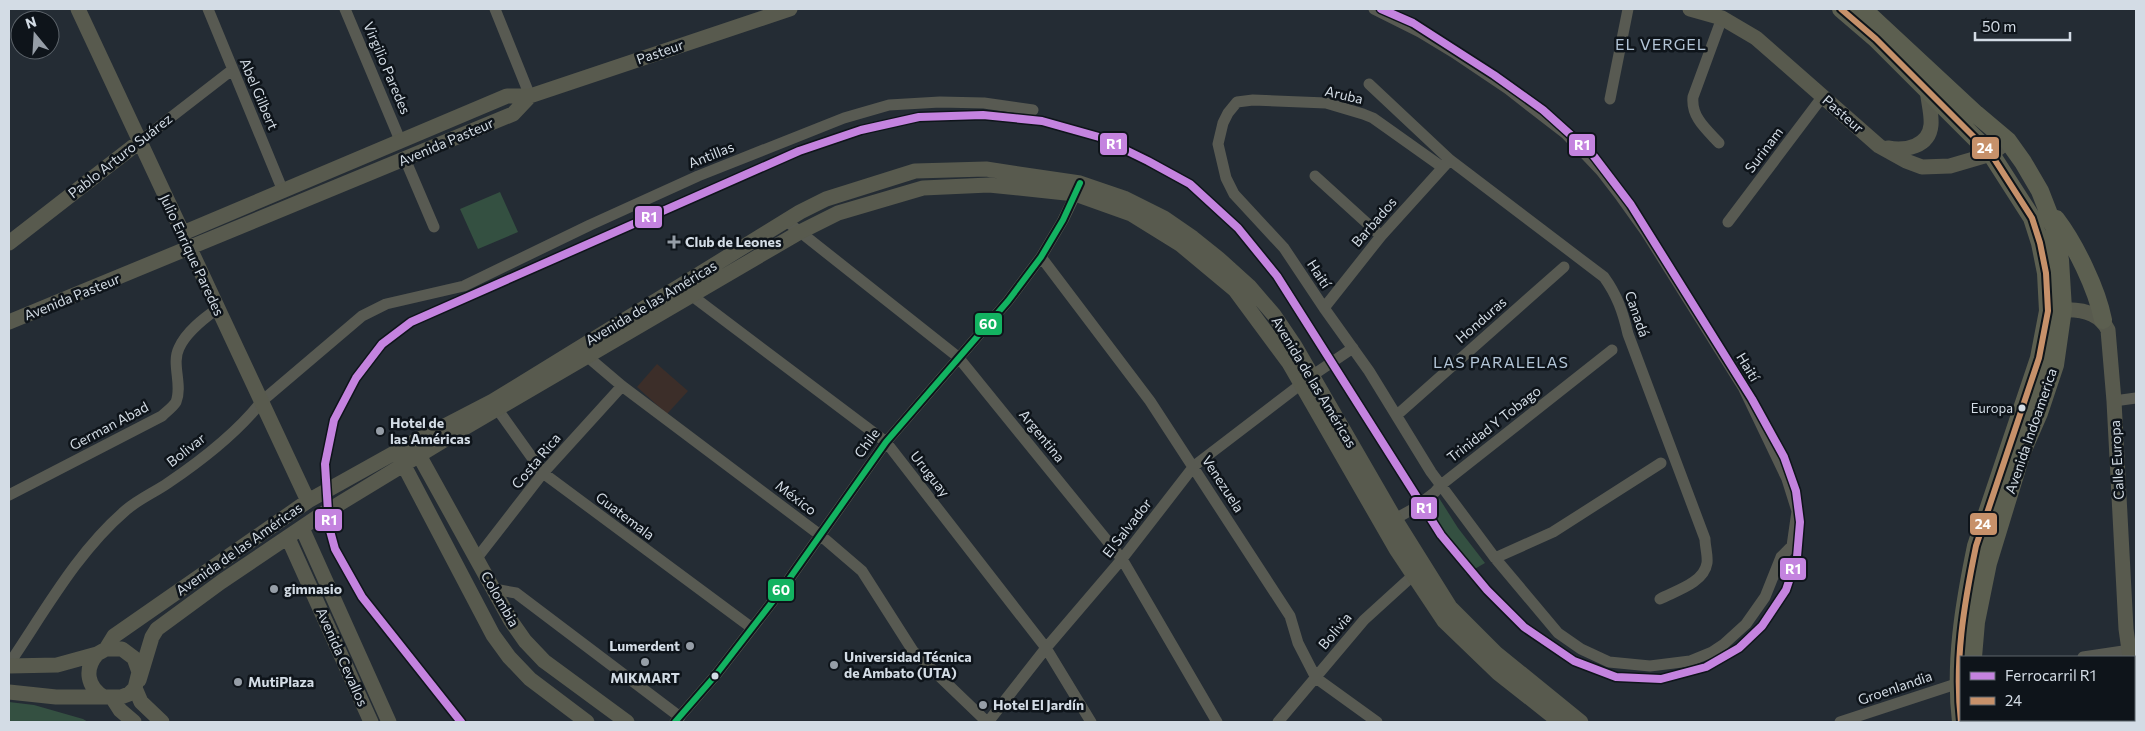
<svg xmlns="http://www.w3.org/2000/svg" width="2145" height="731" viewBox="0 0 2145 731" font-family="Commissioner,sans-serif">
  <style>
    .commercial { fill: #3c2e29 }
    .green { fill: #345041 }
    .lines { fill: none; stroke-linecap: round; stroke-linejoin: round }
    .street { stroke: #585a52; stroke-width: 11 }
    .secondary { stroke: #585a4e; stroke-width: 15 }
    .primary { stroke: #5c5f50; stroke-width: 18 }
    .bus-1-casing { stroke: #0e141a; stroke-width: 10 }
    .bus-2-casing { stroke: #0e141a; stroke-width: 10 }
    .bus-1 { stroke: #c7916a; stroke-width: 6 }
    .bus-2 { stroke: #13b361; stroke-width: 6 }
    .rail-1-casing { stroke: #0e141a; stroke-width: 11 }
    .rail-1 { stroke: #c483df; stroke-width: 8 }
    .poi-dot { fill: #969ea7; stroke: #0e141a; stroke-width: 2 }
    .bus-dot { fill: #d3dce5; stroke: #0e141a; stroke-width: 2 }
    .labels { text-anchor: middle; stroke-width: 5; stroke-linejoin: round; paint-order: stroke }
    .bus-label { font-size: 13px; fill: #d3dce5; stroke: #0e141a; text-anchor: end }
    .street-label { font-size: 14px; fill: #d3dce5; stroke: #0e141a }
    .poi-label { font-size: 14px; font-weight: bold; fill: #d3dce5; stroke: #0e141a; text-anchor: start }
    .quarter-label { font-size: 16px; letter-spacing: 1px; fill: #b3c5d7; stroke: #0e141a }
    .line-badge { stroke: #0e141a; stroke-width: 2 }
    .badge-label { font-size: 14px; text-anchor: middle; font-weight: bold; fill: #fff }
  </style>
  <rect width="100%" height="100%" fill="#242c34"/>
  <path class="commercial" d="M657 364 688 391 667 414 637 387Z"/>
  <path class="green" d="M500 192 518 232 478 249 460 209Z
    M1439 498 1458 528 1485 563 1466 574 1427 510Z
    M9 702 34 705 83 719 88 722H9Z"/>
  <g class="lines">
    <path class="street" d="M208 9 283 191
      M345 9 400 140
      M495 9 530 96
      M1374 9 1420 32 1453 52 1508 89 1566 134 1601 171 1621 197 1646 232 1743 387 1787 479 1797 511 1792 546 1781 557 1765 597 1746 624 1724 644 1712 652 1690 661 1650 666 1609 662 1581 649 1558 633 1495 558 1431 472 1369 371 1324 308 1284 248 1234 194 1226 178 1218 144 1223 123 1228 113 1237 102 1253 100 1326 103 1363 114 1373 118 1442 167
      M1369 84 1450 160 1604 277C1617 295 1623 312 1628 334L1705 539C1705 546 1708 556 1707 563 1704 583 1675 591 1660 599
      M1610 99 1628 9
      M139 142 232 70
      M1719 143C1706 129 1691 117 1693 97L1722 18
      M405 159 434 227
      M1315 176 1381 236
      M785 220 958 357 1122 559 1217 722
      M1728 222 1823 96
      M1041 257 1150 401 1290 616 1298 643 1316 678 1377 722
      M691 295 886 442 1046 648 1091 722
      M1324 308 1381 236 1447 163
      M582 352 622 386 820 535 862 571 913 651 987 722
      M2114 401 2136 398
      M498 410 543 473 752 628
      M1397 415 1564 267
      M9 495 162 416C166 412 173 407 176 402 183 385 171 364 179 348 186 332 203 319 217 309
      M1395 519 1413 509 1435 492 1441 485 1612 350
      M477 558 543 473 622 386
      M1495 558 1553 532 1661 463
      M494 589 516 593 680 717
      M2083 657 2130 650
      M9 664C45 611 77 552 126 510 139 499 155 492 168 483 202 460 237 433 262 401L362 316 386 304 464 286 590 225 698 176 844 118 889 105 940 102 984 103 1033 110
      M675 722 715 676 780 592 886 442 1008 301 1041 257 1063 220 1078 189
      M988 722 1046 648 1122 559 1194 466 1313 375 1353 348
      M1278 722 1364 620 1419 570
      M1840 722 1959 683"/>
    <path class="secondary" d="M78 9 308 501
      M1690 9 1722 18 1756 38 1879 146 1906 161 1922 167 1950 166 1991 154 2008 141
      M1888 148C1905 151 1929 147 1931 125 1932 114 1928 101 1927 89
      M183 233 507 96H530L790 9
      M9 243 139 142
      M2051 311C2072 308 2098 309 2108 330L2114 401 2126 629 2130 657
      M9 322 513 114 530 96
      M415 448 511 621 525 641 544 661 627 722
      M400 458 493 635 509 657 530 679 587 722
      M302 528 389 722
      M288 538 371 722
      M106 649 114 636 308 501 412 443 493 401 800 212 826 199 915 171 986 169 1080 183 1124 198 1164 218 1193 238 1218 258 1249 286 1274 315 1295 346 1395 519 1450 607 1496 653 1581 722
      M97 654C84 669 87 687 104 697
      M9 666 57 665 97 654 106 649H122L134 658 139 672 135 688 129 694 121 697H56L9 692
      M139 680 152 637 157 629 221 582 316 518 454 434 800 232 838 213 923 188 989 185 1075 194 1131 214 1181 245 1235 290 1289 363 1396 549 1444 621 1498 673 1560 722
      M135 688 141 702 162 722
      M113 699 120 710 134 722
      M2134 705 2135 722"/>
    <path class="primary" d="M1841 9 1876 39 1991 154 2032 218 2040 243 2046 273 2048 311 2039 358 1976 546C1964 604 1954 663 1961 722
      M1863 9 1976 114 2008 141 2023 162 2040 191 2054 227 2060 260 2063 309 2055 365 2039 413 2022 452 1988 563 1976 622 1973 657
      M2056 219C2075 244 2097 289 2103 320
      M1976 720 1977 722"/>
    <g class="bus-1-casing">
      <path id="bus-1" d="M1841 9 1876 39 1991 154 2032 218 2040 243 2046 273 2048 311 2039 358 1976 546C1964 604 1954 663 1961 722"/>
    </g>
    <g class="bus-2-casing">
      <path id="bus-2" d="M675 722 715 676 780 592 886 442 1008 301 1041 257 1063 220 1080 183"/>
    </g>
    <use href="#bus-1" class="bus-1"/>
    <use href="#bus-2" class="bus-2"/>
    <g class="rail-1-casing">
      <path id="rail-1" d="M461 722 362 597 335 549 329 527 325 464 334 420 356 378 382 344 411 322 799 151 861 130 919 117 983 115 1042 121 1099 137 1148 161 1190 184 1238 228 1277 276 1441 535 1487 590 1524 627 1574 661 1616 677 1661 679 1706 667 1739 648 1762 626 1786 590 1797 557 1800 522 1796 491 1784 457 1752 399 1631 205 1593 155 1543 110 1494 75 1413 23 1381 9"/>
    </g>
    <use href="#rail-1" class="rail-1"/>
  </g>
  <g class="poi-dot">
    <path d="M671.5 234.5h5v5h5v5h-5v5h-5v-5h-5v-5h5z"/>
    <circle cx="380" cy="431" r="5"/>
    <circle cx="274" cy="589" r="5"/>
    <circle cx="690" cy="646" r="5"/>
    <circle cx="645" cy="662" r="5"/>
    <circle cx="834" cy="665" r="5"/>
    <circle cx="238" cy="682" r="5"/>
    <circle cx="983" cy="705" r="5"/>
  </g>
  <g class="bus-dot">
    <circle cx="2022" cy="408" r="4.5"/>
    <circle cx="715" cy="676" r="4.5"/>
  </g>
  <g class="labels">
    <g class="bus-label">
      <text x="2013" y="413">Europa</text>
    </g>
    <g class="street-label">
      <text transform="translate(660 52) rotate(-19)" y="5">Pasteur</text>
      <text transform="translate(387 68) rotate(67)" y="5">Virgilio Paredes</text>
      <text transform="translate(259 94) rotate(67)" y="5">Abel Gilbert</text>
      <text transform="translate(1344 95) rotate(13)" y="5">Aruba</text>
      <text transform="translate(1843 114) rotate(41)" y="5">Pasteur</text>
      <text transform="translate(446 142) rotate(-23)" y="5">Avenida Pasteur</text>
      <text transform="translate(1764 150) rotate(-53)" y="5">Surinam</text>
      <text transform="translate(711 155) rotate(-22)" y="5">Antillas</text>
      <text transform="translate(120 156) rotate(-38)" y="5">Pablo Arturo Suárez</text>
      <text transform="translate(1374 222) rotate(-49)" y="5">Barbados</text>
      <text transform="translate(192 255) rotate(65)" y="5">Julio Enrique Paredes</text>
      <text transform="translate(1319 274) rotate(57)" y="5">Haití</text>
      <text transform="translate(72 297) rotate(-22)" y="5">Avenida Pasteur</text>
      <text transform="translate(651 303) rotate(-31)" y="5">Avenida de las Américas</text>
      <text transform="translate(1637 314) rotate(71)" y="5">Canadá</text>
      <text transform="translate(1481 320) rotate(-41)" y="5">Honduras</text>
      <text transform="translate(1748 367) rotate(59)" y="5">Haití</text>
      <text transform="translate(1314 382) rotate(59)" y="5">Avenida de las Américas</text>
      <text transform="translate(1494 424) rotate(-38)" y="5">Trinidad Y Tobago</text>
      <text transform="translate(109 426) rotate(-28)" y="5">German Abad</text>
      <text transform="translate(2031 431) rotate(-71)" y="5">Avenida Indoamerica</text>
      <text transform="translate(1042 436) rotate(51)" y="5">Argentina</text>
      <text transform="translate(867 443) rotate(-54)" y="5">Chile</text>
      <text transform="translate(186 450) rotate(-38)" y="5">Bolivar</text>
      <text transform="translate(2117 460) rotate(-93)" y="5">Calle Europa</text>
      <text transform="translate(536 461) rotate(-50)" y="5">Costa Rica</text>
      <text transform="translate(930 474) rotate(52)" y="5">Uruguay</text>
      <text transform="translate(1223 484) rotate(57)" y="5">Venezuela</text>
      <text transform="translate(796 498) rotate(37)" y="5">México</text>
      <text transform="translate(625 516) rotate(37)" y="5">Guatemala</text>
      <text transform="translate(1127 528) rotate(-52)" y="5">El Salvador</text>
      <text transform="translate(239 549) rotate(-35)" y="5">Avenida de las Américas</text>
      <text transform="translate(500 599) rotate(60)" y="5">Colombia</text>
      <text transform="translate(1335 631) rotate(-50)" y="5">Bolivia</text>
      <text transform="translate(342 657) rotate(66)" y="5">Avenida Cevallos</text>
      <text transform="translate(1895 688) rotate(-19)" y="5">Groenlandia</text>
    </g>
    <g class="poi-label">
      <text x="685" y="247">Club de Leones</text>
      <text x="390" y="428">Hotel de<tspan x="390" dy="16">las Américas</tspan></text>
      <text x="284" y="594">gimnasio</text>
      <text x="680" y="651" text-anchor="end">Lumerdent</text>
      <text x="844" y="662">Universidad Técnica<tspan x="844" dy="16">de Ambato (UTA)</tspan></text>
      <text x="645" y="683" text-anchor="middle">MIKMART</text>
      <text x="248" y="687">MutiPlaza</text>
      <text x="993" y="710">Hotel El Jardín</text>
    </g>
    <g class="quarter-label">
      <text x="1661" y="50">EL VERGEL</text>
      <text x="1501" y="368">LAS PARALELAS</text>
    </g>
  </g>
  <g class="line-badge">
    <rect x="1099" y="132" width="29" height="24" rx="5" fill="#c483df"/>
    <rect x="1568" y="133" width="28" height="24" rx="5" fill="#c483df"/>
    <rect x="1971" y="136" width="29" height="24" rx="5" fill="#c7916a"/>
    <rect x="634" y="205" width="29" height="24" rx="5" fill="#c483df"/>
    <rect x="974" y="312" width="29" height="24" rx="5" fill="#13b361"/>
    <rect x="1410" y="496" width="28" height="24" rx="5" fill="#c483df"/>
    <rect x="314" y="508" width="29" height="24" rx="5" fill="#c483df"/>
    <rect x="1969" y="512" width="29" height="24" rx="5" fill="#c7916a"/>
    <rect x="1779" y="557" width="28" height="24" rx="5" fill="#c483df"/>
    <rect x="767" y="578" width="28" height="24" rx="5" fill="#13b361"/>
  </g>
  <g class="badge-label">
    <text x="1114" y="149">R1</text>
    <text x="1582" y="150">R1</text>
    <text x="1985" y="153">24</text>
    <text x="649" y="222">R1</text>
    <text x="988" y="329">60</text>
    <text x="1424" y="513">R1</text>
    <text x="329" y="525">R1</text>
    <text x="1983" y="529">24</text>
    <text x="1793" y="574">R1</text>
    <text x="781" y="595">60</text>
  </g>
  <rect width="2145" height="731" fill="none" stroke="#d3dce5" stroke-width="20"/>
  <rect x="1960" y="656" width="175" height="65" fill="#0e141a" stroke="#5d646b"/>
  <rect x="1970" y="672" width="25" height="8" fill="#c483df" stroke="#5d646b"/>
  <text x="2005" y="681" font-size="15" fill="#d3dce5">Ferrocarril R1</text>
  <rect x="1970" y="697" width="25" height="8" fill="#c7916a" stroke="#5d646b"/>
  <text x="2005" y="706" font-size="15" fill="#d3dce5">24</text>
  <g transform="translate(35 35) rotate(342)"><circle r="24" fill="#0e141a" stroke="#5d646b"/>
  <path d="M0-4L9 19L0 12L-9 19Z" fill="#969ea7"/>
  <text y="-8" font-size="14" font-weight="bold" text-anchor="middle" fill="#d3dce5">N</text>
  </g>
  <path d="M1975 32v8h95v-8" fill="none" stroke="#d3dce5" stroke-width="2.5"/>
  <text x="1982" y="32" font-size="15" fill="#d3dce5" stroke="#0e141a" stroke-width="4" paint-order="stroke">50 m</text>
</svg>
